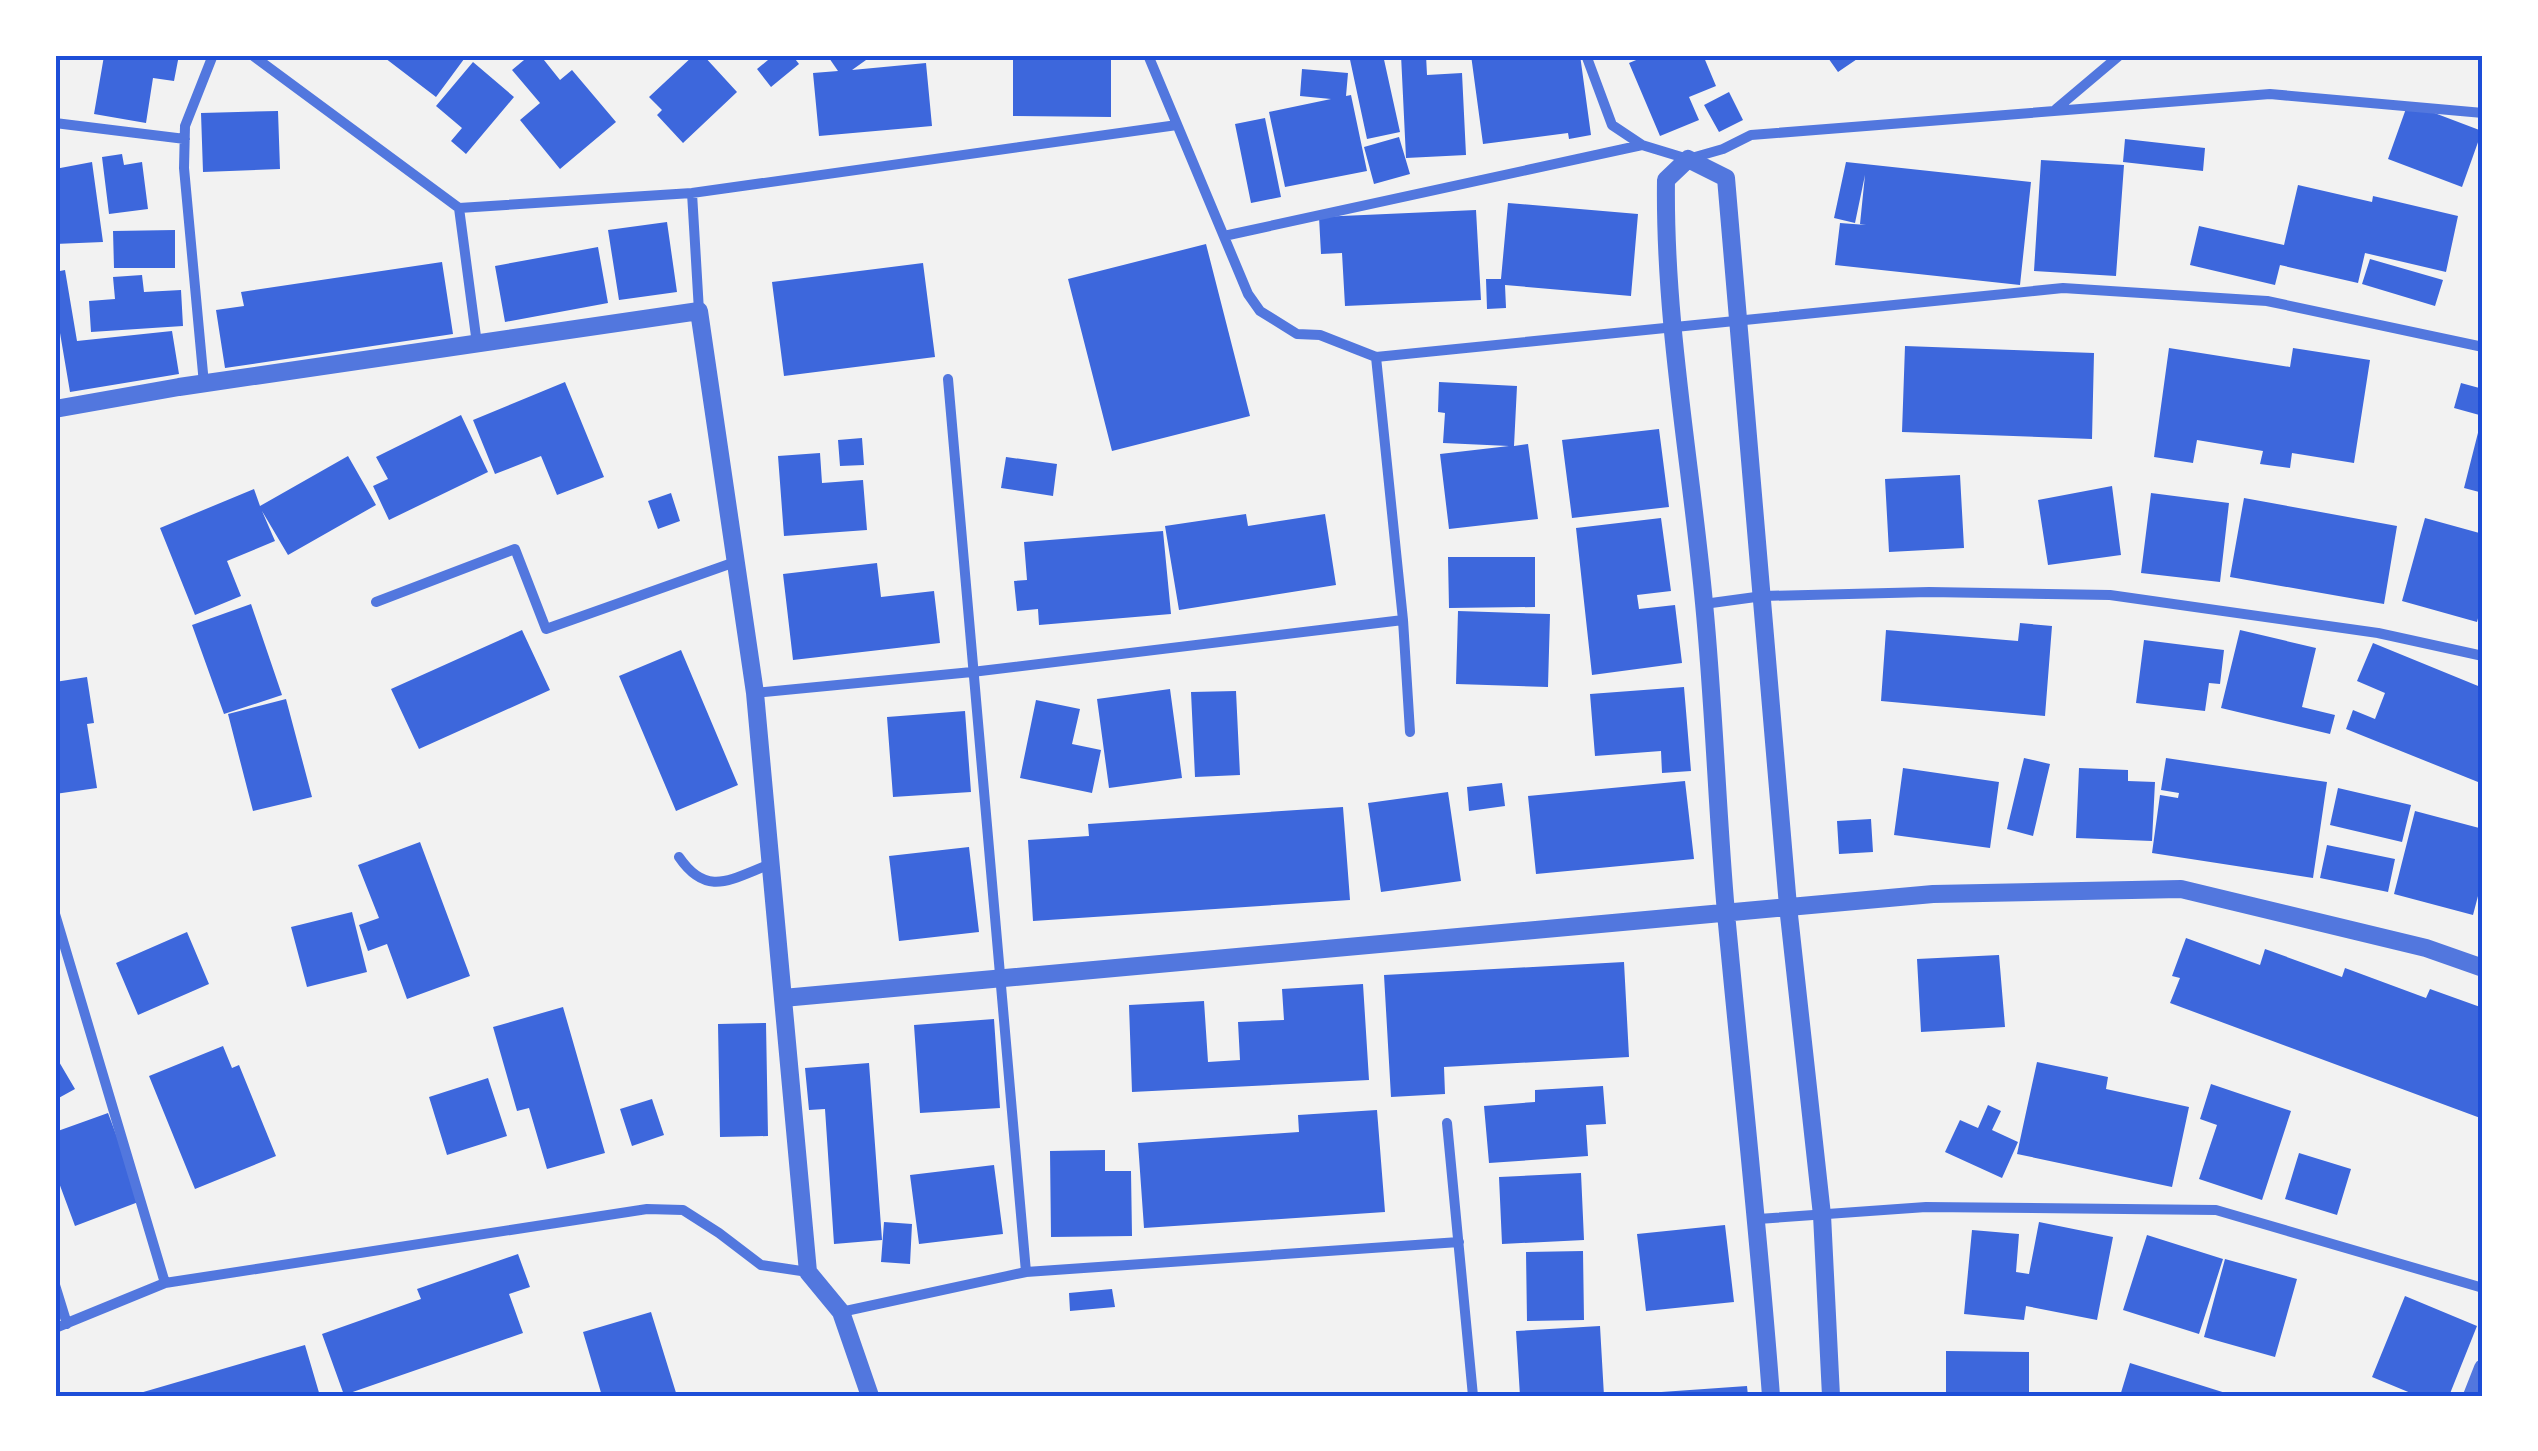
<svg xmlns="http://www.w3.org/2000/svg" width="2538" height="1451" viewBox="0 0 2538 1451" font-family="Overpass,sans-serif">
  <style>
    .building { fill: #3d67dc }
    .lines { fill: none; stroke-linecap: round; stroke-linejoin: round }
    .minor { stroke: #5277de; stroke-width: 10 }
    .tertiary { stroke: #5277de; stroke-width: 18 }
    .neatline { fill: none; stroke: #1d4ed8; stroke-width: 4 }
  </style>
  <rect width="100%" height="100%" fill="#f2f2f2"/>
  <path class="building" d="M123 55H179L174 81 153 78 146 123 94 114 104 56 122 60Z
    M381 55H467L436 97Z
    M530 55H540L560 80 572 70 616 122 560 169 520 120 540 103 512 70Z
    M694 55H703L737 92 683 143 657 115 662 110 649 97Z
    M774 55H792L799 64 771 87 757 69Z
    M827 55H873L852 70 926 63 932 126 819 136 813 73 838 71Z
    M1013 55H1111V117L1013 116Z
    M1349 55H1383L1400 132 1367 139Z
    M1401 55H1426L1427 75 1462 73 1466 155 1406 158Z
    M1471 55H1580L1591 135 1569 139 1568 133 1483 144Z
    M1648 55H1703L1716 86 1689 97 1699 120 1660 136 1629 63Z
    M1826 55H1863L1838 72Z
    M473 62 514 97 466 154 451 141 462 128 436 106Z
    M1302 69 1348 73 1346 96 1351 95 1367 171 1285 187 1269 112 1331 99 1300 96Z
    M1729 92 1743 120 1719 132 1704 105Z
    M2408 103 2482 131 2462 187 2388 159Z
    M278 111 280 169 203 172 201 113Z
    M1265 118 1281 197 1251 203 1235 124Z
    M1399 137 1410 174 1374 184 1364 147Z
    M2125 139 2205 148 2203 171 2123 162Z
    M122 154 124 165 142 162 148 209 109 214 102 157Z
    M2041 160 2124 165 2116 276 2034 271Z
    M92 162 103 242 55 244V169Z
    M1846 162 2031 182 2020 285 1835 265 1840 223 1866 225 1860 224 1865 175 1855 223 1834 218Z
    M2298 185 2372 202 2373 196 2458 216 2446 272 2365 253 2358 283 2280 265 2275 285 2190 265 2199 226 2284 245Z
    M1508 203 1638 214 1631 296 1505 285 1506 308 1487 309 1486 279H1501Z
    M1476 210 1481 300 1345 306 1342 253 1321 254 1319 217Z
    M667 222 677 292 619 300 608 230Z
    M175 230V268H114L113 231Z
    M1206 244 1250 416 1112 451 1068 279Z
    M598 247 608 303 505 322 495 266Z
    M2370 259 2443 280 2435 306 2362 284Z
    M442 262 453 334 225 368 216 310 244 306 241 292Z
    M923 263 935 357 784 376 772 282Z
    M65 270 77 341 172 331 179 374 70 392 60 333 55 332V272Z
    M142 275 144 292 181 290 183 326 91 332 89 301 115 299 113 277Z
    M1905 346 2094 353 2092 439 1902 432Z
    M2169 348 2290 367 2293 348 2370 360 2354 463 2292 453 2290 468 2260 464 2263 451 2197 440 2193 463 2154 457Z
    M565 382 604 477 557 495 541 456 495 474 473 420Z
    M1439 382 1517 386 1514 446 1528 444 1538 519 1449 529 1440 454 1509 446 1443 443 1445 413 1438 412Z
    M2461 383 2483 389V416L2454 408Z
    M461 415 488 472 389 520 373 486 388 479 376 457Z
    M2482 417H2483V493L2464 488Z
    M1659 429 1669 507 1572 518 1562 440Z
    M862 438 864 465 840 466 838 440Z
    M820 453 822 483 863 480 867 530 784 536 778 456Z
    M348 456 376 505 288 555 262 511 275 541 227 561 241 596 195 615 160 528 254 489 260 506Z
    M1006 457 1057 464 1053 496 1001 488Z
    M1960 475 1964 548 1889 552 1885 479Z
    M2112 486 2121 555 2048 565 2038 500Z
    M671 493 680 521 658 529 648 501Z
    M2151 493 2229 503 2220 582 2141 573Z
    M2244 498 2397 526 2384 604 2230 577Z
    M1246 514 1248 526 1325 514 1336 585 1179 610 1165 526Z
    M1661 518 1671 591 1637 595 1639 609 1675 605 1682 663 1592 675 1576 528Z
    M2425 518 2483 534V599L2477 622 2402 601Z
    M1163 531 1171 614 1039 625 1038 609 1017 611 1014 581 1027 580 1024 542Z
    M1448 557H1535V607L1449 608Z
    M877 563 881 597 934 591 940 643 793 660 783 574Z
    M251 604 282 695 224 714 192 625Z
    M1458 611 1550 614 1548 687 1456 684Z
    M2020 623 2052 626 2045 716 1881 701 1886 630 2018 641Z
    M522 630 550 690 419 749 391 689Z
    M2240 630 2316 648 2302 707 2335 715 2330 734 2221 708Z
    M2144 640 2224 650 2220 684 2209 683 2205 711 2136 703Z
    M2373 643 2483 688V784L2346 729 2353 710 2375 719 2385 693 2357 681Z
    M681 650 738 785 676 811 619 676Z
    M87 677 94 723 87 724 97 788 55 794V682Z
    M1684 687 1691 771 1662 773 1661 751 1595 756 1590 694Z
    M1170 689 1182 778 1109 788 1097 699Z
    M1236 691 1240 775 1195 777 1191 692Z
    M286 699 312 797 253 811 228 714Z
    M1036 700 1080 709 1072 744 1101 750 1092 793 1020 778Z
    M965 711 971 792 893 797 887 717Z
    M2024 758 2050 764 2033 836 2007 829Z
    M2166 758 2327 782 2313 878 2152 853 2160 795 2178 798 2179 793 2161 790Z
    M1903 768 1999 782 1990 848 1894 835Z
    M2079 768 2128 770V781L2155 782 2152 841 2076 838Z
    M1685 781 1694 859 1536 874 1528 796Z
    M1502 783 1505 806 1469 811 1467 787Z
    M2338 788 2411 805 2402 842 2330 825Z
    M1448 792 1461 881 1381 892 1368 803Z
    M1343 807 1350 900 1033 921 1028 840 1089 836 1088 824Z
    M2415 811 2483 829V877L2473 915 2394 894Z
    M1871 819 1873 852 1839 854 1837 821Z
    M420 842 470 976 407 999 387 944 368 951 359 925 379 918 358 865Z
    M2327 845 2395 859 2388 892 2320 878Z
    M969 847 979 932 899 941 889 856Z
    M352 912 367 972 307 987 291 927Z
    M187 932 209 984 138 1015 116 963Z
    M2186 938 2260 965 2265 949 2342 977 2345 968 2426 998 2430 989 2483 1008V1119L2170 1003 2180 978 2172 976Z
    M1999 955 2005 1027 1921 1032 1917 959Z
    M1624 962 1629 1057 1444 1067 1445 1094 1391 1097 1384 975Z
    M1363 984 1369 1080 1132 1092 1129 1005 1204 1001 1208 1062 1240 1060 1238 1022 1284 1020 1282 989Z
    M563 1007 605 1153 547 1169 529 1108 517 1111 493 1027Z
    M994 1019 1000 1108 920 1113 914 1025Z
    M766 1023 768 1136 720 1137 718 1024Z
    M223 1046 232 1068 239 1065 276 1156 195 1189 149 1076Z
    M55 1055 75 1089 55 1100Z
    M2037 1062 2108 1077 2106 1089 2189 1107 2172 1187 2017 1154Z
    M869 1063 882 1240 834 1244 825 1109 809 1110 805 1068Z
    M488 1078 507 1136 447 1155 429 1097Z
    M2211 1084 2291 1111 2262 1200 2199 1179 2217 1125 2200 1119Z
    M1603 1086 1606 1124 1586 1125 1588 1156 1489 1163 1484 1106 1535 1102V1090Z
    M652 1099 664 1135 632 1146 620 1109Z
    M1988 1105 2001 1111 1992 1130 2018 1142 2002 1178 1945 1152 1960 1120 1978 1128Z
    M1377 1110 1385 1212 1144 1228 1138 1143 1299 1132 1298 1115Z
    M108 1113 141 1201 75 1226 55 1172V1132Z
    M1105 1150V1171H1131L1132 1236 1051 1237 1050 1151Z
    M2299 1153 2351 1169 2337 1215 2285 1199Z
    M994 1165 1003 1234 919 1244 910 1175Z
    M1581 1173 1584 1240 1502 1244 1499 1177Z
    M884 1222 912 1224 910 1264 881 1262Z
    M2039 1222 2113 1237 2097 1320 2026 1306 2024 1320 1964 1314 1972 1230 2019 1234 2016 1272 2029 1274Z
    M1725 1225 1734 1302 1646 1311 1637 1234Z
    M2147 1235 2223 1259 2199 1334 2123 1310Z
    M1583 1251 1584 1320 1527 1321 1526 1252Z
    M518 1254 530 1287 509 1294 523 1333 344 1395 322 1334 421 1299 417 1289Z
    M2225 1259 2297 1279 2275 1357 2204 1337Z
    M1112 1289 1115 1307 1070 1311 1069 1293Z
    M2405 1296 2477 1326 2449 1396H2418L2372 1377Z
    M651 1312 677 1396H602L583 1332Z
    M1600 1326 1604 1396H1520L1516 1331Z
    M305 1345 320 1396H133V1395Z
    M1946 1351 2029 1352V1396H1946Z
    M2130 1363 2232 1395V1396H2120Z
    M1747 1386 1748 1396H1647V1393Z"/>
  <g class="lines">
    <path class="minor" d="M252 55 459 208 692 193 1177 125
      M1148 55 1248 294 1260 311 1297 334 1320 335 1376 357 2063 288 2267 301 2483 347
      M1586 55 1612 125 1642 145 1688 159 1723 149 1751 135 2270 94 2483 113
      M2056 109 2120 55
      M55 123 185 139
      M692 193 699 311
      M459 208 477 344
      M1224 236 1642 145
      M1376 357 1403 620 1410 732
      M948 379 1026 1272
      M204 384 184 168 185 126 213 55
      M376 602 515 549 546 629 735 562
      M1704 604 1763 596 1929 592 2110 595 2378 633 2483 656
      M755 693 972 672 1403 620
      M679 857C707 898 731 879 771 864
      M55 914 165 1283
      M1447 1123 1473 1396
      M1758 1219 1926 1207 2216 1210 2483 1288
      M55 1285 67 1324
      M841 1312 1026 1272 1459 1242
      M55 1328 165 1283 647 1209 683 1210 719 1233 761 1265 808 1272"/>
    <path class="tertiary" d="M55 409 179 387 699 311 755 693 808 1272 841 1312 870 1396
      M783 998 1933 894 2181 889 2426 948 2483 968
      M1771 1396C1759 1235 1741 1074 1726 913 1717 810 1714 706 1704 603 1691 463 1664 322 1666 180L1688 159 1726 178 1788 906 1822 1215 1831 1396
      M2472 1396 2483 1368"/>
  </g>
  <rect width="2538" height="1451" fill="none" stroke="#ffffff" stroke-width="115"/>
  <rect x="58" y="58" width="2422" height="1336" class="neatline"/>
</svg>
